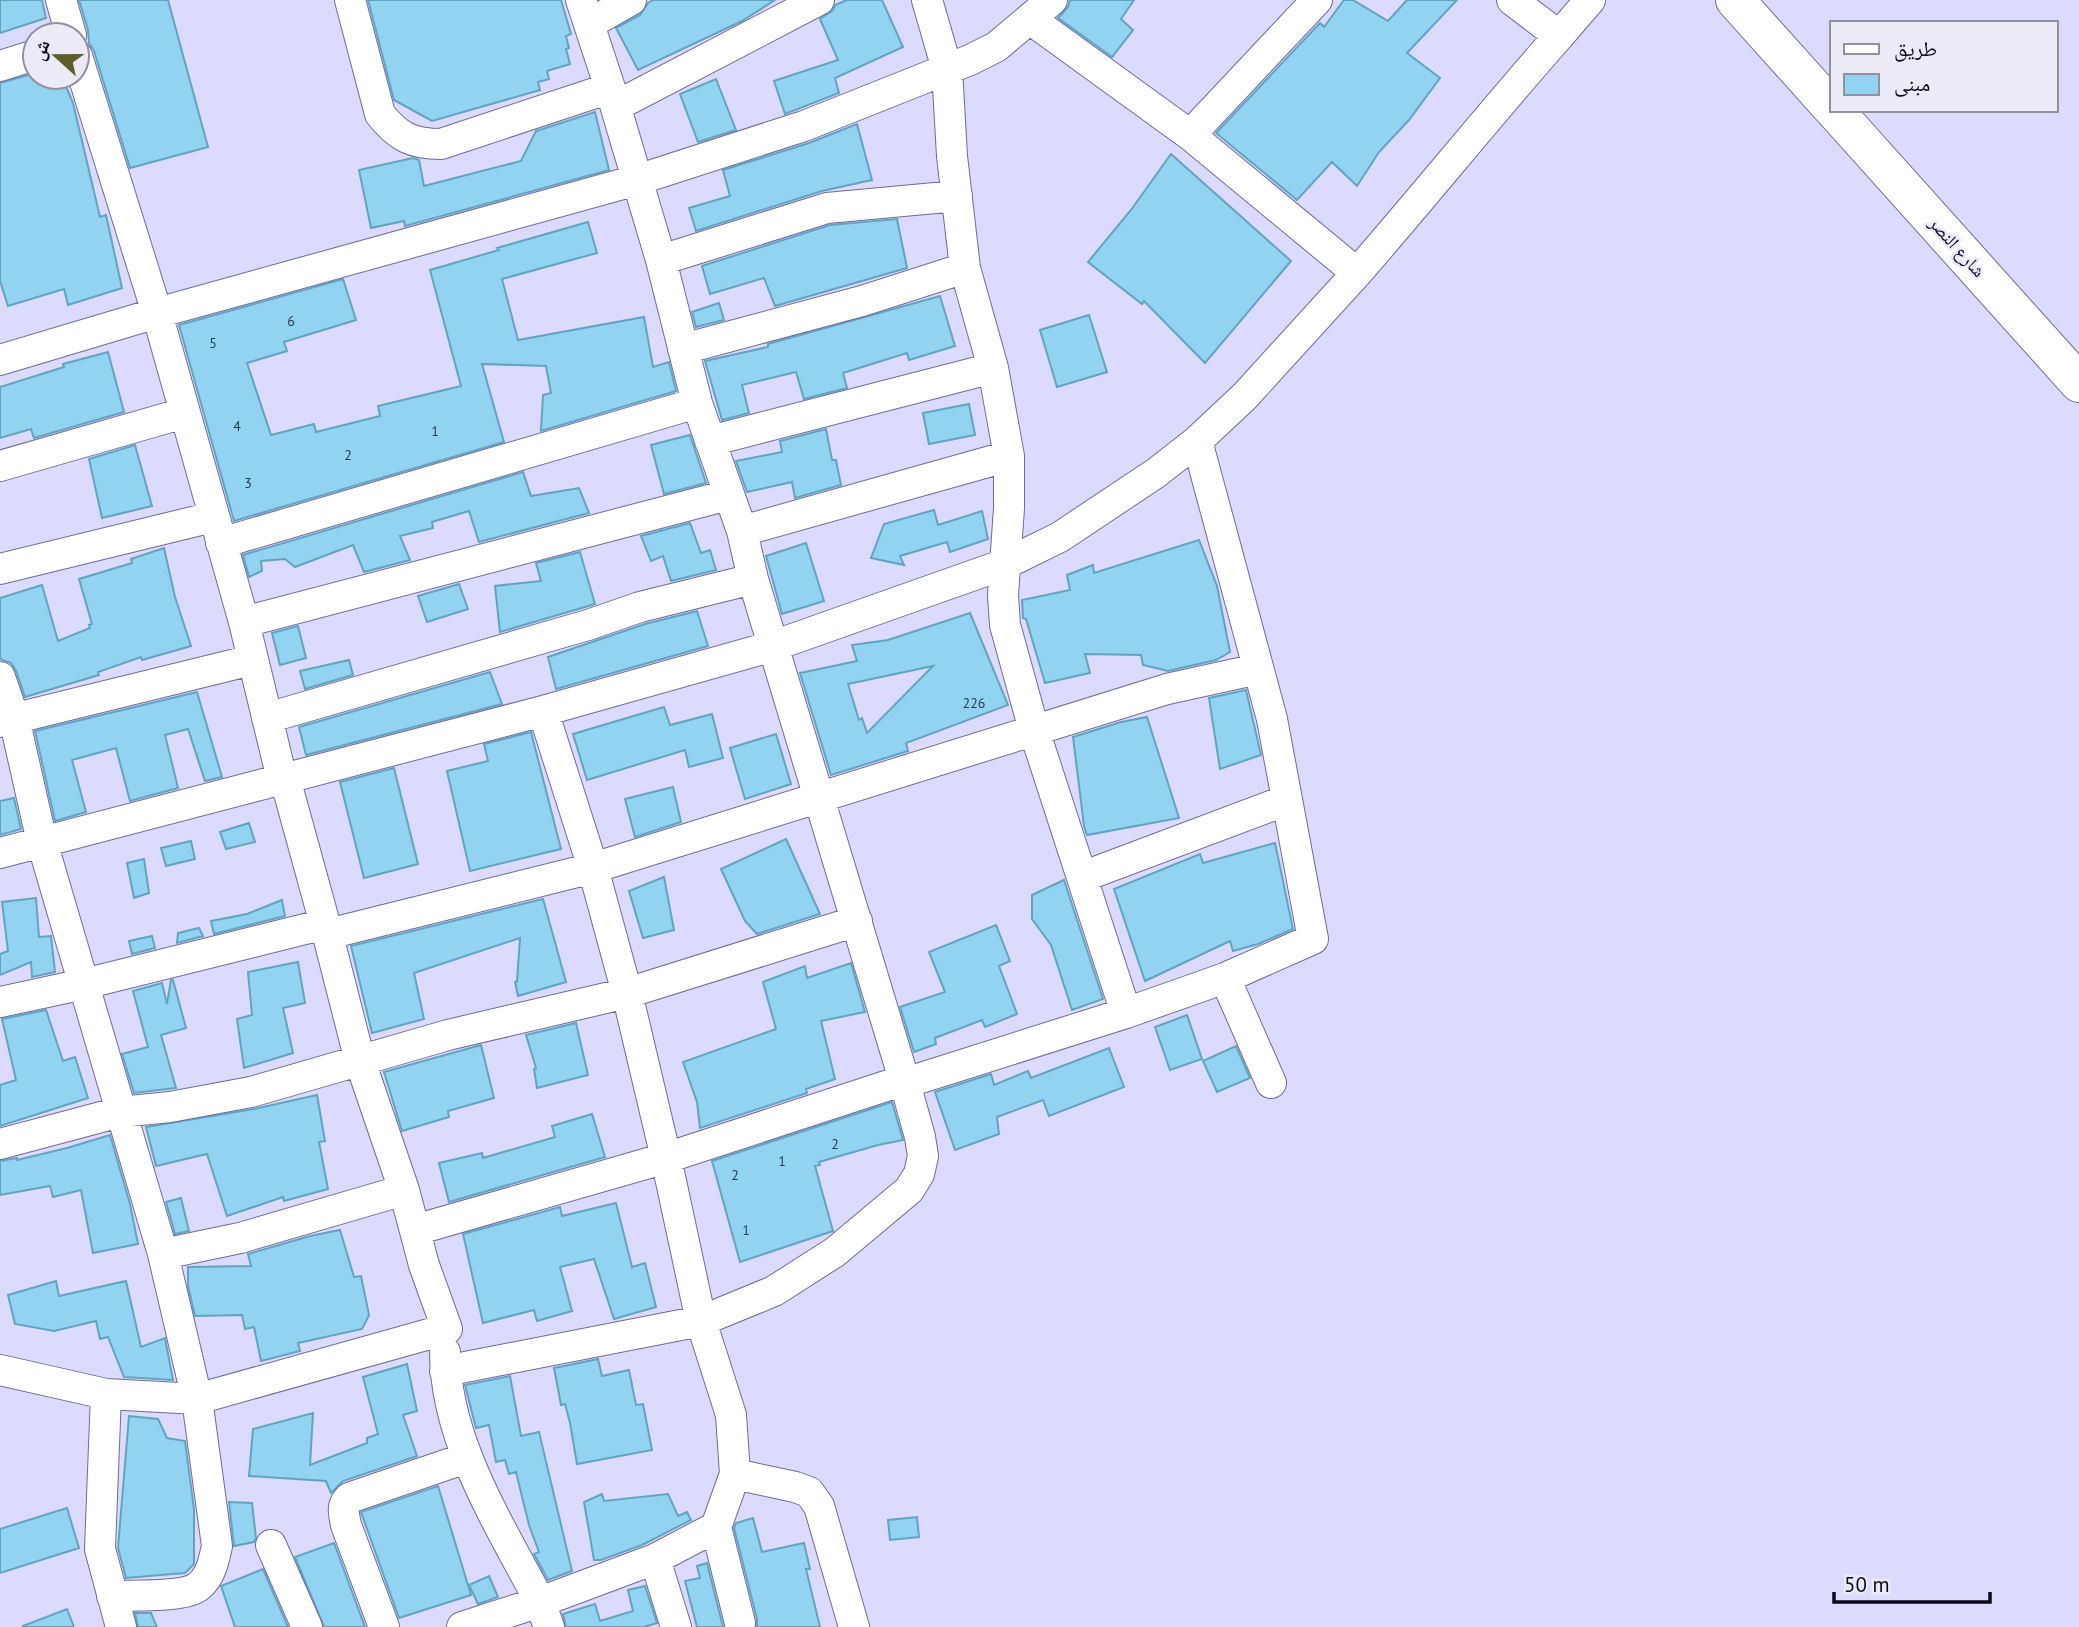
<svg xmlns="http://www.w3.org/2000/svg" width="2079" height="1627" viewBox="0 0 2079 1627" font-family="'PT Sans','Noto Naskh Arabic',sans-serif">
  <style>
    .building { fill: #91d3f1; stroke: #62a4c0; stroke-width: 2; fill-rule: evenodd }
    .lines { fill: none; stroke-linecap: round; stroke-linejoin: round }
    .minor-casing { stroke: #6f6a9d; stroke-width: 32 }
    .major-casing { stroke: #6f6a9d; stroke-width: 40 }
    .minor { stroke: #fff; stroke-width: 30 }
    .major { stroke: #fff; stroke-width: 38 }
    .labels { text-anchor: middle; stroke-width: 5; stroke-linejoin: round; paint-order: stroke }
    .number-label { font-size: 14px; fill: #2d3c51 }
    .street-label { font-size: 18px; fill: #0c091c; stroke: #ebeaf6 }
  </style>
  <rect width="100%" height="100%" fill="#dcdafd"/>
  <path class="building" d="M0 0H42L46 18 0 33Z
    M79 0H168L208 147 130 168 94 51 89 43 88 30Z
    M368 0H561L571 34 566 36 569 48 566 49 570 64 547 71 549 79 538 82 540 90 432 121 394 100Z
    M653 0H775L742 21 638 70 616 28 640 15 648 3Z
    M847 0H882L903 47 835 78 839 93 785 114 774 81 838 60 820 19 833 10 835 5Z
    M1070 0H1134L1121 19 1133 30 1112 57 1058 18 1068 7Z
    M1344 0H1353L1388 21 1407 0H1457L1407 53 1440 78 1409 120 1379 152 1357 186 1332 162 1297 200 1216 133 1320 23 1324 27Z
    M35 73V77H62L73 103 100 217 106 215 122 288 68 305 64 289 8 306 0 281V83Z
    M716 79 736 130 698 142 680 94Z
    M595 112 609 170 405 226 404 221 371 228 359 170 413 158 419 160 424 186 521 161 536 131Z
    M857 124 872 180 822 191 696 231 689 208 730 196 723 170 809 143Z
    M1171 154 1291 261 1205 363 1144 301 1142 304 1088 262 1131 210Z
    M897 219 907 268 775 306 764 278 710 294 702 266 830 225Z
    M588 222 597 253 502 279 518 340 644 317 653 367 669 362 676 391 541 431 543 395 551 393 546 366 482 364 504 442 234 521 179 325 343 279 356 320 284 342 287 351 247 363 271 435 314 424 316 432 380 416 378 406 461 386 430 270 499 250 497 248Z
    M940 296 955 346 909 360 907 353 843 373 847 388 804 399 796 372 742 385 749 413 722 420 705 361 768 347V344Z
    M719 303 724 320 696 327 692 312Z
    M1089 315 1107 372 1057 387 1040 330Z
    M108 352 124 412 34 438 31 429 0 438V387L64 367 63 364Z
    M969 404 975 435 929 444 923 413Z
    M826 429 832 460H836L841 485 795 498 792 482 747 492 736 461 782 452 780 441Z
    M690 435 706 483 664 494 651 445Z
    M135 445 152 506 102 518 89 459Z
    M523 472 531 496 579 488 589 513 479 542 469 511 432 522 433 528 400 536 410 560 364 572 353 545 295 567 285 559 261 561 262 571 249 577 243 555Z
    M934 510 938 525 982 511 988 539 950 552 947 542 900 556 904 565 871 558 884 524Z
    M690 523 701 553 710 550 716 570 671 581 663 556 651 561 641 536Z
    M1199 540 1217 586 1230 652 1216 660 1168 671 1143 665 1141 655 1085 654 1090 673 1045 683 1026 619 1023 618 1022 600 1070 590 1067 575 1093 565 1094 573Z
    M806 543 824 601 782 614 766 556Z
    M164 548 175 597 191 646 142 660 141 657 98 672 99 675 25 697 16 671 11 663 0 659V598L42 585 58 641 90 628 89 625 92 624 79 579 132 563 131 559Z
    M580 552 595 604 500 632 495 586 541 581 536 563Z
    M459 584 468 609 427 622 418 596Z
    M697 611 708 646 556 689 548 657 645 624Z
    M970 613 1008 705 906 743 908 751 831 775 800 673 857 661 852 645 888 640ZM933 666 867 733 862 718 859 720 848 684Z
    M298 626 306 658 280 665 272 633Z
    M349 660 353 675 305 689 300 671Z
    M490 672 502 704 306 755 299 727Z
    M1246 690 1261 755 1220 769 1209 698Z
    M197 692 222 777 205 781 188 729 165 735 178 788 130 801 116 748 72 760 86 812 55 821 35 731Z
    M664 707 670 725 712 714 723 758 689 767 685 750 587 780 573 734Z
    M1147 717 1179 818 1087 835 1084 826 1073 737 1121 722Z
    M531 732 561 849 470 871 447 771 488 761 484 744Z
    M776 734 791 784 745 799 730 748Z
    M394 768 418 864 364 878 340 782Z
    M673 787 681 822 635 837 625 799Z
    M14 798 21 829 0 835V801Z
    M249 823 255 842 226 849 220 832Z
    M786 839 820 914 757 934 745 921 721 869Z
    M191 841 195 859 166 866 161 848Z
    M1275 843 1293 929 1258 944 1233 951 1230 941 1145 981 1114 889 1200 854 1203 863Z
    M144 859 149 893 134 898 127 863Z
    M664 877 674 930 643 938 629 891Z
    M1064 880 1103 999 1072 1010 1051 945 1032 919V895Z
    M36 898 39 937 51 936 55 972 32 977 31 962 0 975V954L8 951 2 902Z
    M543 899 566 982 518 996 515 982 517 981 520 938 414 973 424 1019 372 1033 351 946Z
    M282 900 285 916 214 934 211 921 247 914Z
    M996 925 1010 961 999 966 1017 1014 985 1027 982 1020 935 1038 936 1044 914 1052 900 1007 945 992 929 952Z
    M199 928 203 936 177 943 178 933Z
    M152 936 155 948 132 954 129 941Z
    M298 962 305 1003 283 1008 293 1053 244 1068 237 1019 252 1015 248 972Z
    M851 963 865 1012 821 1021 835 1079 806 1089 807 1093 700 1128 697 1102 683 1062 776 1029 763 982 805 966 807 978Z
    M171 980H173L186 1028 161 1035 176 1088 134 1093 122 1054 148 1047 133 991 162 983 167 1004Z
    M46 1010 63 1061 75 1057 88 1098 0 1126V1085L16 1080 2 1019Z
    M1187 1015 1202 1059 1170 1070 1155 1027Z
    M576 1023 588 1075 537 1088 534 1069 536 1068 526 1035Z
    M481 1045 494 1098 448 1111 449 1117 402 1131 384 1072Z
    M1236 1046 1250 1078 1217 1092 1203 1061Z
    M1109 1048 1124 1087 1049 1116 1043 1100 997 1117 999 1134 955 1150 935 1092 991 1074 994 1085 1028 1071 1031 1078Z
    M317 1095 325 1141 319 1142 328 1189 284 1201 283 1197 227 1216 207 1154 156 1166 146 1127 254 1109Z
    M892 1102 903 1140 878 1145 819 1162 820 1165 815 1166 833 1231 740 1262 712 1161Z
    M592 1114 605 1157 449 1202 439 1163 482 1153 483 1158 555 1137 552 1126Z
    M110 1135 130 1204 138 1244 93 1253 81 1190 53 1197 50 1186 0 1195V1161L17 1158V1160L67 1148Z
    M181 1198 189 1231 175 1234 166 1202Z
    M616 1203 632 1267 645 1263 656 1307 614 1319 594 1259 560 1267 572 1311 537 1321 534 1310 483 1323 463 1234 560 1207 562 1216Z
    M340 1230 354 1277 361 1276 369 1315 362 1329 298 1343 300 1351 261 1361 254 1327 245 1329 242 1315 195 1316 188 1286V1267L251 1266 248 1254 310 1236Z
    M56 1281 59 1296 126 1281 141 1347 165 1338 173 1380 124 1377 108 1337 100 1339 96 1321 54 1331 15 1324 8 1295Z
    M598 1359 602 1376 629 1370 636 1405 643 1404 652 1450 577 1464 570 1423 565 1404 561 1405 554 1368Z
    M407 1364 417 1411 403 1415 417 1456 343 1481 331 1493 326 1481 249 1476 253 1429 313 1413 310 1465 367 1443V1438L378 1434 363 1377Z
    M510 1376 521 1436 539 1432 572 1571 548 1580 534 1554 539 1552 529 1525 516 1472 509 1474 505 1460 496 1462 489 1425 476 1428 465 1385Z
    M129 1416 158 1419 167 1438 185 1441 194 1509V1564L185 1573 126 1578 118 1548Z
    M438 1486 471 1595 399 1618 361 1512Z
    M602 1494 604 1501 668 1494 678 1516 687 1512 691 1520 642 1545 601 1560H594L584 1502Z
    M229 1502 252 1503 256 1538 254 1542 234 1546Z
    M67 1508 79 1548 0 1573V1529Z
    M917 1517 919 1537 890 1540 888 1520Z
    M753 1518 762 1552 804 1543 810 1569H806L820 1627H757V1619L734 1528 736 1523Z
    M334 1543 365 1627H324L295 1557Z
    M707 1563 723 1627H697L685 1581 700 1578 697 1566Z
    M263 1569 288 1627H235L221 1586Z
    M489 1576 498 1597 478 1604 469 1585Z
    M645 1586 657 1623 644 1627H566L563 1614 595 1604 600 1621 633 1611 628 1590Z
    M67 1609 74 1627H23V1626Z
    M135 1613H151L157 1627H138Z"/>
  <g class="lines">
    <g class="minor-casing">
      <path id="minor" d="M61 0 71 35
        M350 0 380 114C398 137 412 144 441 144L610 88
        M1030 19 1190 135 1317 0
        M589 24 631 0
        M1559 36 1590 0
        M0 66 35 55
        M616 106 819 0
        M1190 135 1357 273C1425 195 1490 114 1559 36L1512 0
        M661 260 827 208 957 196
        M683 349 862 301 965 268
        M0 360 157 313 637 180 804 126 970 60 996 47 1052 0
        M993 368 1009 456V508L1003 595 1005 625 1034 730 1126 1013
        M710 441 993 368 965 268 952 156 947 69 927 0
        M0 466 184 413
        M742 531 1009 456
        M221 543 697 403
        M0 569 213 517
        M244 622 728 495
        M0 677 14 718 42 842 163 1254 197 1399 217 1546C214 1560 211 1576 199 1586 185 1598 132 1595 112 1596
        M543 711 593 868 627 993 666 1158 701 1321 731 1415 735 1474 716 1527 740 1623
        M267 718 588 625 640 607 753 579
        M0 722 252 660
        M0 853 543 711 773 646 1005 564 1060 537 1156 473 1197 441 1245 396 1357 273
        M1082 877 1287 800
        M328 934 593 868 1167 689 1258 669
        M1225 978 1271 1083
        M0 1002 84 984 325 924
        M0 1144 120 1112 170 1107 251 1092 448 1035 627 993 857 921
        M415 1230 666 1158 889 1085 905 1083 1126 1013 1225 978 1313 939 1272 719 1197 441
        M163 1254 240 1238 404 1190
        M445 1352C445 1441 500 1525 540 1602L549 1627
        M0 1370 106 1394 197 1399 447 1329 424 1265 404 1190 360 1061 325 924 289 793 282 779 244 622 157 313 77 56
        M445 1371 701 1321 774 1291 835 1252 909 1190 919 1174 923 1156 920 1137 905 1083 753 579 742 531 697 403 661 260 610 88 581 0
        M106 1394 100 1549 121 1627
        M735 1474 795 1487 809 1492 819 1506 854 1627
        M271 1545 307 1627
        M655 1559 676 1627
        M384 1627 346 1525C344 1514 341 1506 349 1498L466 1458
        M462 1627 540 1602 655 1559 716 1527"/>
    </g>
    <g class="major-casing">
      <path id="major" d="M1735 0 1832 108
        M1834 110 2079 383"/>
    </g>
    <use href="#minor" class="minor"/>
    <use href="#major" class="major"/>
  </g>
  <g class="labels">
    <g class="number-label">
      <text x="291" y="326">6</text>
      <text x="213" y="348">5</text>
      <text x="237" y="431">4</text>
      <text x="435" y="436">1</text>
      <text x="348" y="460">2</text>
      <text x="248" y="488">3</text>
      <text x="974" y="708">226</text>
      <text x="835" y="1149">2</text>
      <text x="782" y="1166">1</text>
      <text x="735" y="1180">2</text>
      <text x="746" y="1235">1</text>
    </g>
    <g class="street-label">
      <text transform="translate(1957 247) rotate(48)" y="6">شارع النصر</text>
    </g>
  </g>
  <rect x="1830" y="21" width="228" height="91" fill="#ebeaf6" stroke="#92909f" stroke-width="2"/>
  <rect x="1844" y="44" width="35" height="10" fill="#ffffff" stroke="#92909f" stroke-width="2"/>
  <text x="1894" y="56" font-size="21" fill="#0c091c">طريق</text>
  <rect x="1844" y="74" width="35" height="21" fill="#91d3f1" stroke="#92909f" stroke-width="2"/>
  <text x="1894" y="91" font-size="21" fill="#0c091c">مبنى</text>
  <g transform="translate(56 56) rotate(291)"><circle r="33" fill="#ebeaf6" stroke="#92909f" stroke-width="2"/>
  <path d="M0-5L12 26L0 18L-12 26Z" fill="#5f5e2b"/>
  <text y="-10" font-size="19" font-weight="bold" text-anchor="middle" fill="#0c091c">ش</text>
  </g>
  <path d="M1834 1592v10h156v-10" fill="none" stroke="#0c091c" stroke-width="3.5"/>
  <text x="1844" y="1592" font-size="21" fill="#0c091c" stroke="#ebeaf6" stroke-width="5" paint-order="stroke">50 m</text>
</svg>
